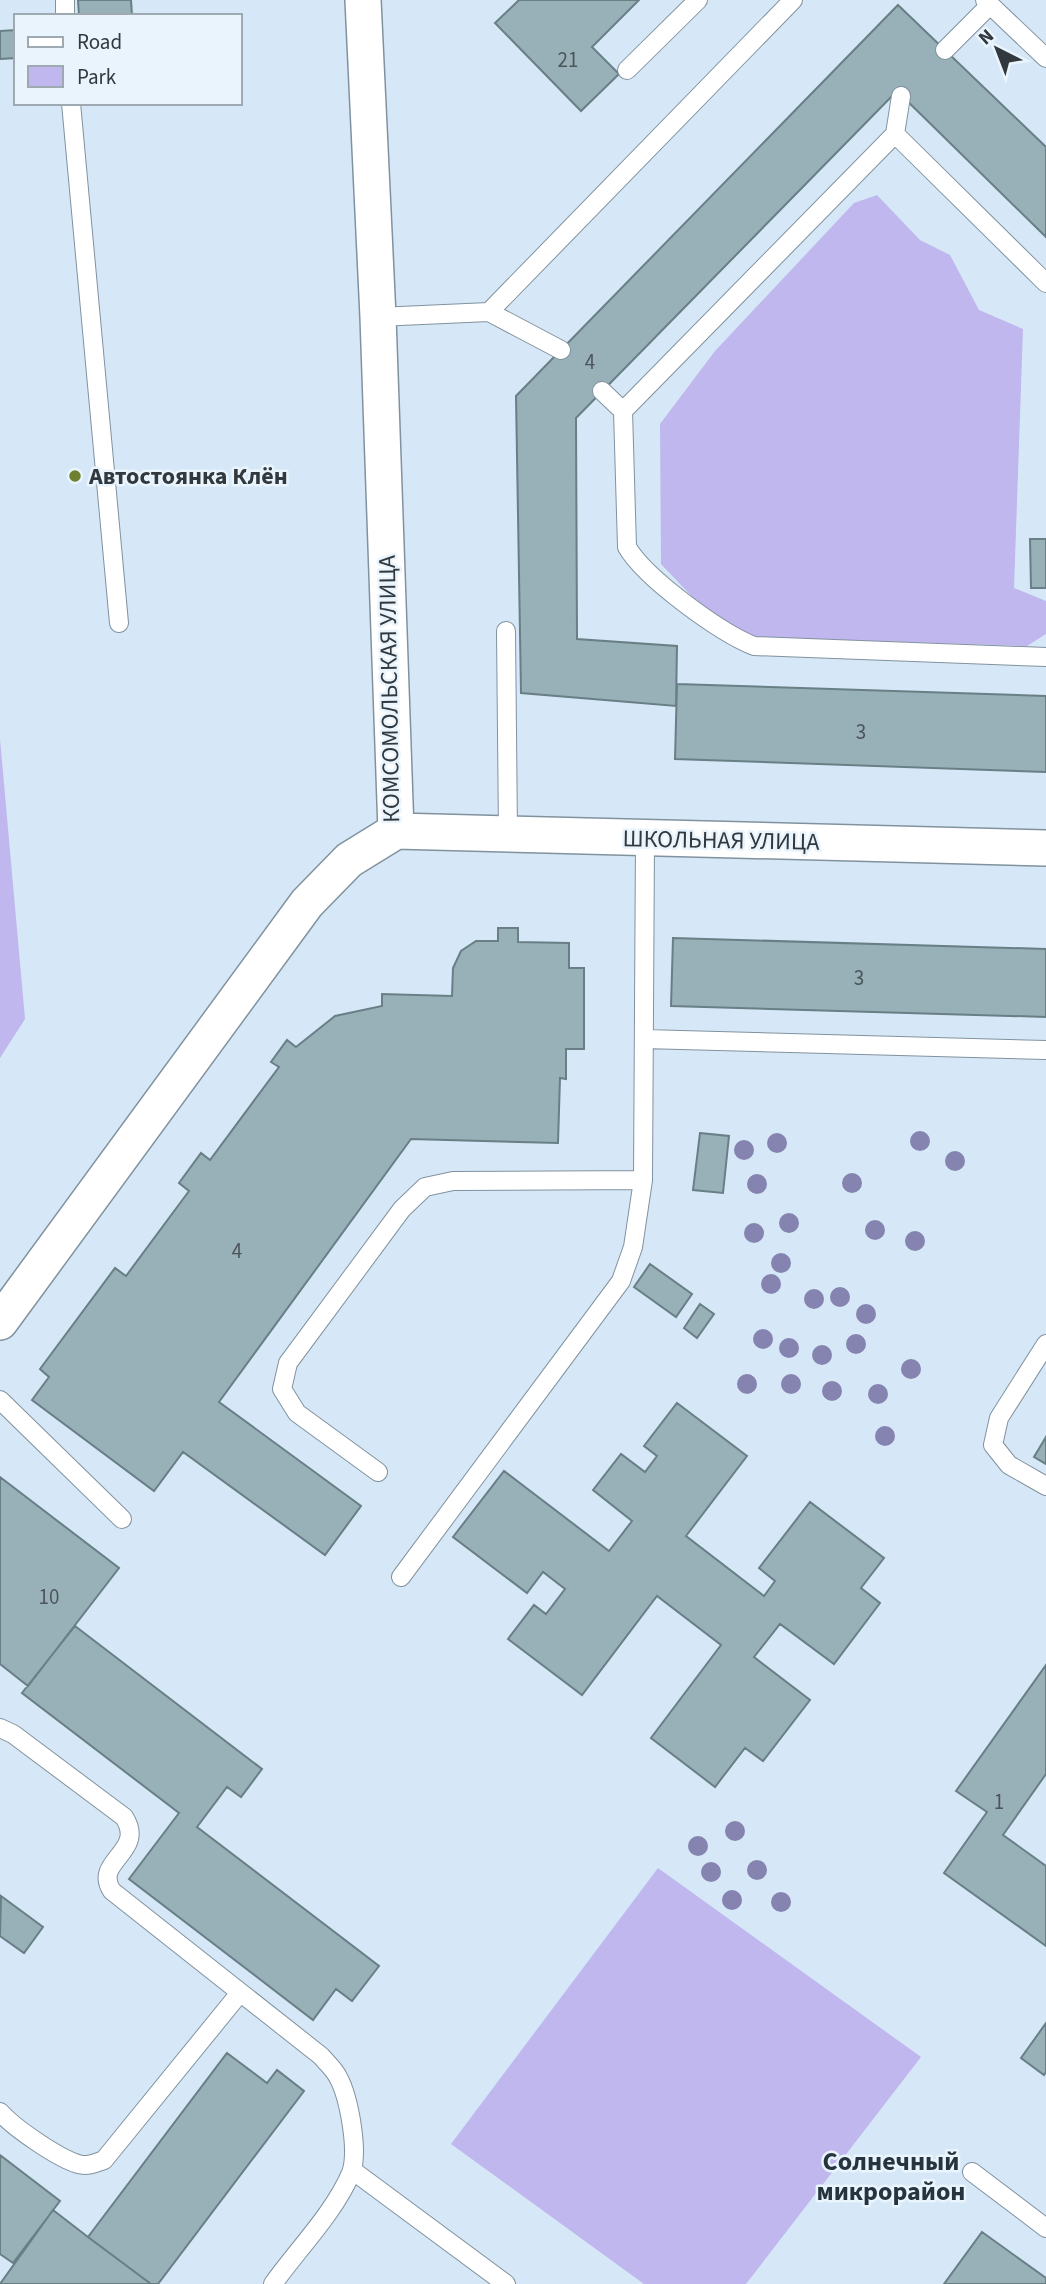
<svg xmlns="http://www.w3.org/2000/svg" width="1046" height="2284" viewBox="0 0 1046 2284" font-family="'Source Sans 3',sans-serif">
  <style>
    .green { fill: #bfb7ee }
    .building { fill: #98b0b7; stroke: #687f86; stroke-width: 2 }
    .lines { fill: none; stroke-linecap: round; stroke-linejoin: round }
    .lane-casing { stroke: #81929f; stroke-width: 20 }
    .street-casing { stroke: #81929f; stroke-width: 38 }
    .lane { stroke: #fff; stroke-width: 18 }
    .street { stroke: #fff; stroke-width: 35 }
    .tree { fill: #8584b0 }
    .poi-dot { fill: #6e802f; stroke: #e9f4fd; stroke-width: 2.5 }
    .labels { text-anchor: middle; stroke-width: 5; stroke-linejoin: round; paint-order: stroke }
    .number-label { font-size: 21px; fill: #4b565c }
    .poi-label { font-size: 24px; font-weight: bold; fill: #31383e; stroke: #e9f4fd; text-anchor: start }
    .street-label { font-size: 24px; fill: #31383e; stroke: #e9f4fd }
    .neighbourhood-label { font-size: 26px; font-weight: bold; fill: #25343f; stroke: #e9f4fd }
  </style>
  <rect width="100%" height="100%" fill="#d6e8f7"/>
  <path class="green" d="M877 195 920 240 950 255 979 310 1023 329 1014 588 1046 601V634L1027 646 752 637 699 604 661 564 660 424 715 351 854 203Z
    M0 739 25 1019 0 1058Z
    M658 1868 921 2057 746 2284H644L451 2144Z"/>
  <path class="building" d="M78 0H131L132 16H79Z
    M519 0H639L592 47 619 74 581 111 495 23Z
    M898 5 1046 147V237L897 91 576 418 577 639 677 646 676 706 521 693 516 396Z
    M16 30V58L0 59V31Z
    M1030 539H1046V588H1031Z
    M677 684 1046 696V772L675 759Z
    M498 928H518V942L569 943V968H584V1049H566V1079L560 1078 558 1143 411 1139 219 1402 361 1506 325 1555 183 1452 154 1491 32 1400 49 1377 40 1369 115 1268 126 1276 189 1191 179 1183 201 1153 210 1160 279 1067 271 1062 287 1040 296 1047 335 1016 382 1006V994L452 996 453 968 461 951 476 941H498Z
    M673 938 1046 949V1017L671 1006Z
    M700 1133 729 1136 723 1193 693 1190Z
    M650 1264 692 1294 676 1317 634 1287Z
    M700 1304 714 1314 697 1338 684 1328Z
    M677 1403 747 1456 686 1536 764 1596 775 1581 759 1568 810 1502 884 1558 861 1588 880 1603 834 1664 780 1624 754 1657 810 1700 763 1761 745 1748 715 1787 651 1738 721 1645 657 1596 582 1695 508 1639 534 1605 546 1614 565 1589 543 1572 527 1593 453 1537 504 1471 609 1551 632 1521 593 1490 621 1454 645 1472 657 1456 644 1446Z
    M1046 1437V1464L1034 1457Z
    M0 1477 119 1568 28 1686 0 1664Z
    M75 1626 262 1769 241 1797 227 1787 197 1827 379 1966 352 2001 336 1989 313 2020 129 1879 179 1813 22 1693Z
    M1046 1665V1774L1003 1835 1046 1866V1946L944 1873 987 1812 956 1791Z
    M1 1896 43 1927 24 1953 0 1936Z
    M1046 2023V2072L1044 2075 1021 2058Z
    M227 2053 267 2083 277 2070 304 2091 158 2284H151L88 2237Z
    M0 2155 60 2201 13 2263 0 2254Z
    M53 2210 88 2237 151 2284H0Z
    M982 2232 1046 2278V2284H944Z"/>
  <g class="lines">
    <g class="lane-casing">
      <path id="lane" d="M65 0V16
        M985 0 1046 58
        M945 50 990 5
        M627 70 698 0
        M71 103 119 623
        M895 134 1046 283
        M489 312 561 350
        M378 317 489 312 793 0
        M602 391 623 411 627 547C645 578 719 632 754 646L1046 657
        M623 411 895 134 901 96
        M506 631 508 834
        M644 1039 1046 1050
        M1046 1344 999 1418 993 1445 1009 1465 1046 1486
        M0 1400 122 1519
        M378 1472 297 1413 282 1389 288 1363 402 1209 425 1187 453 1181 643 1180 645 839
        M401 1577 621 1281 633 1247 643 1180
        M0 1728 13 1734 124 1817C147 1852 92 1861 112 1891L321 2056C327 2063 334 2069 338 2077 349 2097 359 2151 351 2173 334 2213 298 2249 273 2284
        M0 2112C14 2128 58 2158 78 2164 88 2167 95 2163 104 2160L239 1994
        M352 2170 506 2284
        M972 2172 1046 2228"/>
    </g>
    <g class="street-casing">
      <path id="street" d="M363 0 378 317 396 831
        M396 831 1046 848
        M0 1322 307 903 349 860 396 831"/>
    </g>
    <use href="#lane" class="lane"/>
    <use href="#street" class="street"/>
  </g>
  <g class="tree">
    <circle cx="920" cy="1141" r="10"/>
    <circle cx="777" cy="1143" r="10"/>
    <circle cx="744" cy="1150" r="10"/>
    <circle cx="955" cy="1161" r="10"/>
    <circle cx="852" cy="1183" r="10"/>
    <circle cx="757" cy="1184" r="10"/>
    <circle cx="789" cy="1223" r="10"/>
    <circle cx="875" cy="1230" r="10"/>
    <circle cx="754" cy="1233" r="10"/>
    <circle cx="915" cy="1241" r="10"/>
    <circle cx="781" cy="1263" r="10"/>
    <circle cx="771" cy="1284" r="10"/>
    <circle cx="840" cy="1297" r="10"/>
    <circle cx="814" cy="1299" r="10"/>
    <circle cx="866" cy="1314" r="10"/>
    <circle cx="763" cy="1339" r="10"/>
    <circle cx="856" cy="1344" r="10"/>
    <circle cx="789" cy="1348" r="10"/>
    <circle cx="822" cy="1355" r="10"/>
    <circle cx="911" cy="1369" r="10"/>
    <circle cx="747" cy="1384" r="10"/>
    <circle cx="791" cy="1384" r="10"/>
    <circle cx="832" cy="1391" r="10"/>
    <circle cx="878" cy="1394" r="10"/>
    <circle cx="885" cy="1436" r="10"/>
    <circle cx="735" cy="1831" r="10"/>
    <circle cx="698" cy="1846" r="10"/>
    <circle cx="757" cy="1870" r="10"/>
    <circle cx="711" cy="1872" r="10"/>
    <circle cx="732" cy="1900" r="10"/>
    <circle cx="781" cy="1902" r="10"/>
  </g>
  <circle class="poi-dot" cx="75" cy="476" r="7"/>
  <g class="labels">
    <g class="number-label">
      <text x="568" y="67">21</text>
      <text x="590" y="369">4</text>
      <text x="861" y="739">3</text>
      <text x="859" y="985">3</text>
      <text x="237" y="1258">4</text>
      <text x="49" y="1604">10</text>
      <text x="999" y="1809">1</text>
    </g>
    <g class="poi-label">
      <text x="89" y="484">Автостоянка Клён</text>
    </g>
    <g class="street-label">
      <text transform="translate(389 689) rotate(-91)" y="8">КОМСОМОЛЬСКАЯ УЛИЦА</text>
      <text transform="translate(721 840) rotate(1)" y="8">ШКОЛЬНАЯ УЛИЦА</text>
    </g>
    <g class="neighbourhood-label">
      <text x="891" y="2170">Солнечный<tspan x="891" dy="30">микрорайон</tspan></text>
    </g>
  </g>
  <rect x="14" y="14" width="228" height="91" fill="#e9f4fd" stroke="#9fa9b1" stroke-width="2"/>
  <rect x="28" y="37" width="35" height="10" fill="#ffffff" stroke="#9fa9b1" stroke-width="2"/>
  <text x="77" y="49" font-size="21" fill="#31383e">Road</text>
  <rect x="28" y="66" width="35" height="21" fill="#bfb7ee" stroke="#9fa9b1" stroke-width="2"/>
  <text x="77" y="84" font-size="21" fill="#31383e">Park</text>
  <g transform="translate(997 49) rotate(318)" stroke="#e9f4fd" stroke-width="5" paint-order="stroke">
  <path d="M0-5L12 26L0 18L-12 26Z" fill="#31383e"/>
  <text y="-10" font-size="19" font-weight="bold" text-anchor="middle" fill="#31383e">N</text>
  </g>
</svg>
